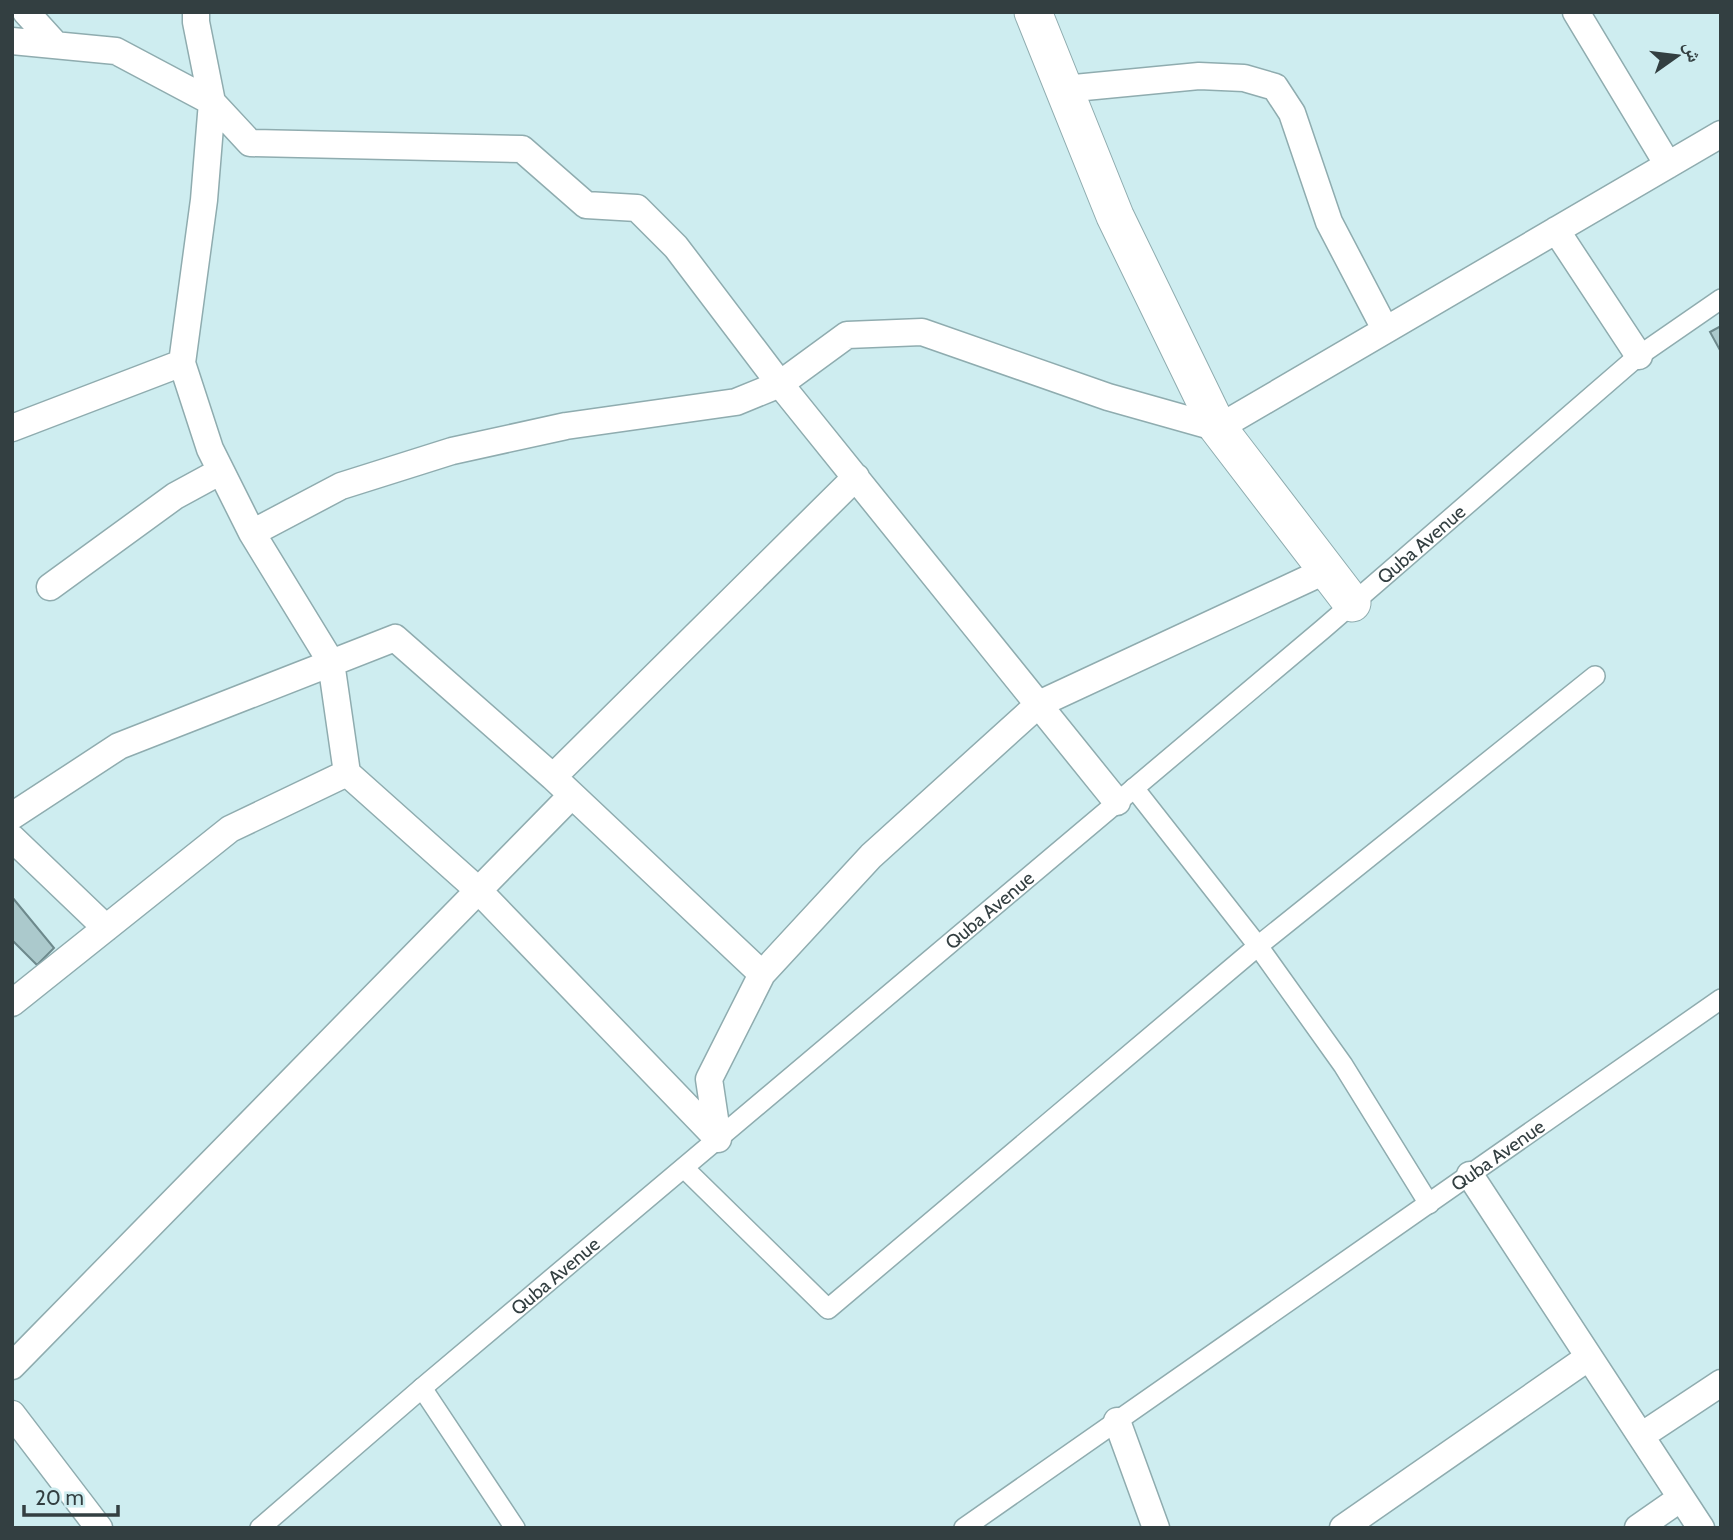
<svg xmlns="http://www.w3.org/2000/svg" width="1733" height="1540" viewBox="0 0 1733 1540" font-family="Cabin,'Noto Naskh Arabic',sans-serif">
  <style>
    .building { fill: #abc9cc; stroke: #6d898c; stroke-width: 2 }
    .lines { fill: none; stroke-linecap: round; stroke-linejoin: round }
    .pedestrian-casing { stroke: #8facaf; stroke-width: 22 }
    .minor-casing { stroke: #8facaf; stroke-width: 29 }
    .secondary-casing { stroke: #8facaf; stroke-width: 39 }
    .pedestrian { stroke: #fff; stroke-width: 19 }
    .minor { stroke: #fff; stroke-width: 26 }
    .secondary { stroke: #fff; stroke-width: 37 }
    .labels { text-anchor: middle; stroke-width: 7; stroke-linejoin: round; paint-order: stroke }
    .street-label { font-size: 19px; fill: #333f41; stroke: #ceedf0 }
  </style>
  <rect width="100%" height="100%" fill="#ceedf0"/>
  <path class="building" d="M1721 326V352L1710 332Z
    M12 897 54 948 37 965 12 940Z"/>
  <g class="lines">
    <g class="pedestrian-casing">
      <g id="pedestrian">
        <path d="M1134 788 1258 946 1343 1065 1429 1204"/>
        <path d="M684 1168 828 1309 1258 946 1595 676"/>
        <path d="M422 1388 515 1528"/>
        <path id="s1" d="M260 1528 422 1388 1323 629 1637 357 1721 299"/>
        <path id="s2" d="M964 1528 1721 999"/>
      </g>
    </g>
    <g class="minor-casing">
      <path id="minor" d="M26 12 56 45
        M196 12V22L212 102 250 143 522 149 586 205 637 208 676 247 780 384 1117 802
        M1576 12 1668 165
        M12 41 116 51 212 102 204 200 182 363 210 449 252 533 331 662 347 773 478 890 718 1139
        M1064 89 1199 76 1244 78 1275 87 1292 113 1329 222 1385 329
        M1556 230 1639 356
        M12 428 182 363
        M252 533 341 486 452 451 566 426 736 402 780 384 847 335 922 332 1108 397 1218 428 1721 134
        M50 587 175 496 221 471
        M553 777 856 477
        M12 816 119 746 395 638 553 777 762 974
        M12 838 106 928
        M12 1003 230 829 347 773
        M718 1139 709 1079 762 974 871 856 1039 704 1327 570
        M1470 1175 1701 1528
        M12 1366 572 795
        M12 1414 99 1528
        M1117 1421 1156 1528
        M1641 1436 1721 1383
        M1343 1528 1589 1357
        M1638 1528 1681 1498"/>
    </g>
    <g class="secondary-casing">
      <path id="secondary" d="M1033 12 1115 216 1218 428 1352 603"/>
    </g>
    <use href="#pedestrian" class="pedestrian"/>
    <use href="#minor" class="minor"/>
    <use href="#secondary" class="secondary"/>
  </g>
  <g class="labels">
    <g class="street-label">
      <text dy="7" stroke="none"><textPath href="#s1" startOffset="1522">Quba Avenue</textPath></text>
      <text dy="7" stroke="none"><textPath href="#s1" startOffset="956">Quba Avenue</textPath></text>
      <text dy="7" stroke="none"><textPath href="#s2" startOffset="651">Quba Avenue</textPath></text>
      <text dy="7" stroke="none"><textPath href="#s1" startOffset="388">Quba Avenue</textPath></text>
    </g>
  </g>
  <rect width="1733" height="1540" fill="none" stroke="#333f41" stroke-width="28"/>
  <g transform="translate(1677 56) rotate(76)" stroke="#ceedf0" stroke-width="5" paint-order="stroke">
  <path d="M0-5L12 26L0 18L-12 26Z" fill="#333f41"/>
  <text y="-10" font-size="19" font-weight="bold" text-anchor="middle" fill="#333f41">ش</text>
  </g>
  <path d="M24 1505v10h94v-10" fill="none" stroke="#333f41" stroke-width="3.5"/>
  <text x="35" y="1505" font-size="21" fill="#333f41" stroke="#ceedf0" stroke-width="5" paint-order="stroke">20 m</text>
</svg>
